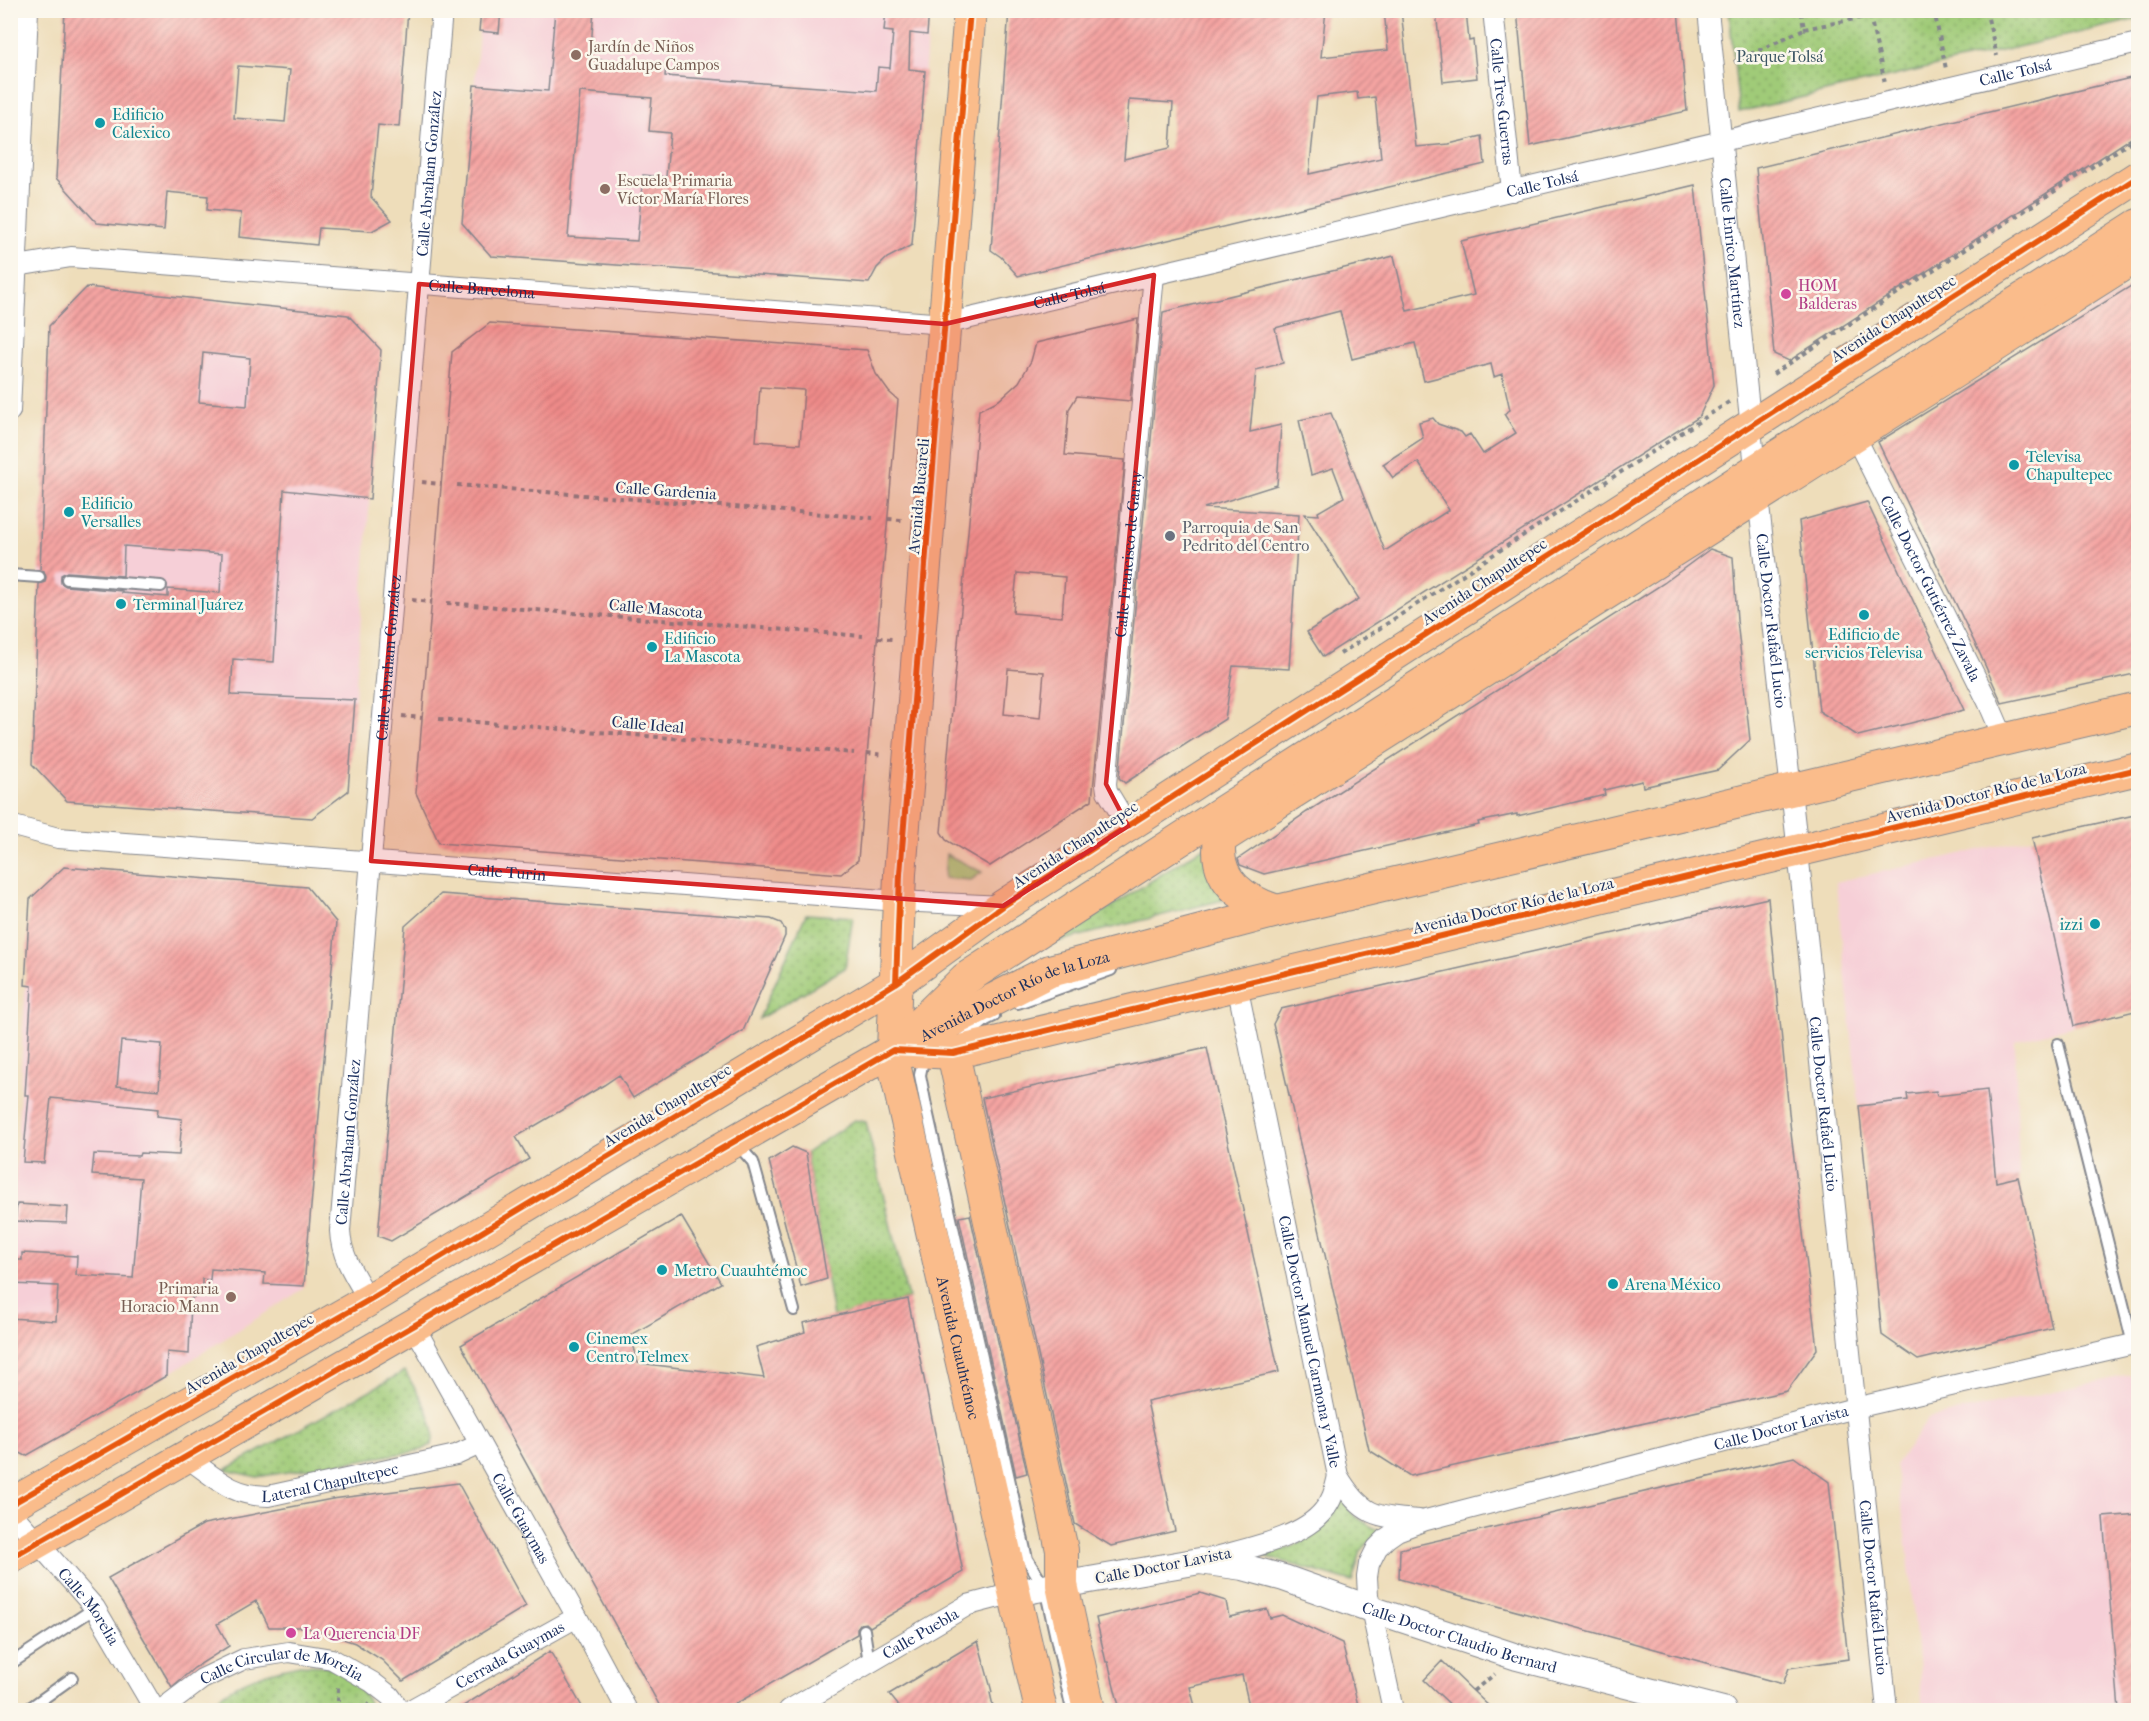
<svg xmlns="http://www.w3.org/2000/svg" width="2149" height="1721" viewBox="0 0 2149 1721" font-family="'IM FELL French Canon',serif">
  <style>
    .built { fill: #f6cfd7 }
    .grass { fill: url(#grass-dots); stroke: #5e7d6b; stroke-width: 1.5 }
    .garden { fill: #a0cb78; stroke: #5e7d6b; stroke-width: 1.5 }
    .building { fill: url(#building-hatch); fill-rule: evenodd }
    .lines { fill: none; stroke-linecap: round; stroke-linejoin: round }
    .service-casing { stroke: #84868c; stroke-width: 14 }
    .minor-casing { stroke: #84868c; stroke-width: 22 }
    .tertiary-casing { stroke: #84868c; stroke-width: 28 }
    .primary-casing { stroke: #84868c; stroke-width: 34 }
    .path { stroke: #84868c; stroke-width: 4; stroke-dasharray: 4.5 4.5; stroke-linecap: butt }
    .service { stroke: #fff; stroke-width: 10 }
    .minor { stroke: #fff; stroke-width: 20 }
    .tertiary { stroke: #fff; stroke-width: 26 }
    .primary { stroke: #fabc8b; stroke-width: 32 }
    .cycleway-casing { stroke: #fbf7ec; stroke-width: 10 }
    .cycleway { stroke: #e8590c; stroke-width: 6 }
    .marked { fill: #d62828; fill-opacity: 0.2; stroke: #d62828; stroke-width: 4.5; stroke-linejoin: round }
    .education-dot { fill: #8d6e63; stroke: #fbf7ec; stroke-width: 2 }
    .culture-dot { fill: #0f9aa8; stroke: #fbf7ec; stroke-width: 2 }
    .hotel-dot { fill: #d1479c; stroke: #fbf7ec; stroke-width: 2 }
    .worship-dot { fill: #6b7280; stroke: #fbf7ec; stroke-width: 2 }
    .labels { text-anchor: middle; stroke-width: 5; stroke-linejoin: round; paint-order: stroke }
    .education-label { font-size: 16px; fill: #785e54; stroke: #fbf7ec; text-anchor: start }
    .park-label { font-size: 16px; fill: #3c5664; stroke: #fbf7ec }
    .street-label { font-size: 16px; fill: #1b2f5e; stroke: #fbf7ec }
    .culture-label { font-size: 16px; fill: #0d838f; stroke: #fbf7ec; text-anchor: start }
    .hotel-label { font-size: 16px; fill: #b23c85; stroke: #fbf7ec; text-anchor: start }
    .worship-label { font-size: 16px; fill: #5b616d; stroke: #fbf7ec; text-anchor: start }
  </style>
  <defs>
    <pattern id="grass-dots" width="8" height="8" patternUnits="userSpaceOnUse" patternTransform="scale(1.5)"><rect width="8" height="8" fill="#a0cb78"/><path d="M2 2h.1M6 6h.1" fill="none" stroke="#82a566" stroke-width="1.8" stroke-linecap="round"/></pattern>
    <pattern id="building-hatch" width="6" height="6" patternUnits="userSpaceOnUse" patternTransform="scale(1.5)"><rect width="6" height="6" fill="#f5a4a2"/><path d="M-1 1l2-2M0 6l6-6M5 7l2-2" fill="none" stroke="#c68687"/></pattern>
  </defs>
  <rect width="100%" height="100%" fill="#fbf7ec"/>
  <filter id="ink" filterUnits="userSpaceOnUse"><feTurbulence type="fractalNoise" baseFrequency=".0167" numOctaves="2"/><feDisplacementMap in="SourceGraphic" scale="12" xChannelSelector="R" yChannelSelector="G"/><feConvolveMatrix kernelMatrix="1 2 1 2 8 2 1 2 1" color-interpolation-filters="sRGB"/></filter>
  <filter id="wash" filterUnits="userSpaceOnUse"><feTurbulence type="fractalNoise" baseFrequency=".008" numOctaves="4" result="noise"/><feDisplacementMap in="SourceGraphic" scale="24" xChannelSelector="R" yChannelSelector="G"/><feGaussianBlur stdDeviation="1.35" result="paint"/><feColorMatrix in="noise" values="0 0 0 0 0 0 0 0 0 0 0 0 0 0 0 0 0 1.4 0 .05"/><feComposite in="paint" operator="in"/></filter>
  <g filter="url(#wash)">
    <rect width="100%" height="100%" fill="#eeddba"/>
    <path class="built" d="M481 11H929L912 245 887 258 877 268 869 283 491 256 462 223Z
      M87 287 348 315 381 350 348 791 312 818 67 801 32 764 49 326Z
      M2032 838 2074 1026 2015 1041 2019 1178 1996 1182 1987 1091 1937 1096 1935 1091 1907 1094 1908 1100 1859 1106 1836 882Z
      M64 867 307 887 336 922 303 1289 166 1376 11 1448V1261L30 899Z
      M2138 1373V1710H1923L1906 1535 1895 1465 1929 1418Z"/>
    <path class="grass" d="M2138 10V19L1739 112 1729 11Z
      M1204 847 1223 900 1056 942Z
      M806 914 853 917 845 968 759 1019Z
      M854 1120 866 1122 908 1299 833 1317 806 1153Z
      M405 1371C414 1389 442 1426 431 1445L422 1450 257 1477 225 1470Z
      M1341 1497 1354 1516 1379 1531 1361 1551 1352 1582 1264 1556 1301 1543 1325 1526Z
      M300 1665C308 1666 317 1665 325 1666 346 1670 365 1691 372 1710H204C230 1683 265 1671 300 1665Z"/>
    <path class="garden" d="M946 854 982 872 971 880 944 878Z"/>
    <g id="blocks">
      <path class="building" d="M65 10H408L399 127 378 125 371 197 392 220 372 231 319 228 317 245 239 237 241 213 207 210 208 196 167 192 164 230 97 223 56 178ZM238 66 290 70 285 122 234 118Z
        M481 10H501L499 33 479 31Z
        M555 10H594L590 59 666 65 665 76 876 91 878 67 890 68 893 32 884 31 886 10H929L927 35 910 33 909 69 925 71 912 245 887 258 877 268 869 283 491 256 462 223 474 85 548 91ZM580 92 652 98 649 131 670 133 666 177 643 175 637 241 568 237Z
        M1009 10H1326L1321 57 1388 50 1384 10H1401L1416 147 1449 144 1482 136 1485 164 1018 276 1001 257 991 250ZM1357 92 1358 99 1375 97 1381 158 1309 174 1317 97ZM1129 100 1173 103 1170 148 1124 159Z
        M1436 10H1466L1469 41 1473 40 1477 78 1443 82Z
        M1517 10H1678L1687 111 1530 146Z
        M2139 76V133L1789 361 1774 354 1756 168Z
        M1695 185 1714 385 1699 417 1323 657 1307 632 1359 599 1305 514 1319 515 1318 512 1344 497 1333 468 1311 475 1299 420 1331 413 1385 551 1449 510 1418 462 1393 478 1383 464 1423 438 1419 422 1433 418 1438 424 1461 432 1465 437 1470 434 1483 454 1516 433 1504 414 1510 410 1502 374 1494 377 1491 364 1424 381 1415 343 1352 359 1340 311 1275 328 1283 363 1256 370 1250 432 1281 425 1277 485 1204 508 1299 514 1289 669 1233 666 1225 719 1125 783 1119 778 1163 312 1394 256 1407 311 1474 295 1461 241Z
        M2139 281V673L2002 703 1980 654 1878 442Z
        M87 287 348 315 381 350 370 499 284 490 274 662 233 659 231 695 355 700 348 791 312 818 67 801 32 764 39 584 45 582 46 577 44 571 40 570 49 326ZM203 353 250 358 247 406 199 402ZM124 546 222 554 220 593 168 589V597L122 593V591L66 586 61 583V575L67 572 123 576Z
        M1138 319 1130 401 1077 396 1069 409 1068 421 1065 455 1125 460 1092 800 990 866 946 840 941 832 979 410 999 400 1019 382 1031 361 1036 343ZM1017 573 1065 577 1062 617 1013 613ZM1008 669 1044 672 1040 718 1004 714Z
        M490 323 867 350 876 374 889 392 898 400 858 860 841 874 439 843 416 793 452 352ZM760 387 804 390 800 444 756 441Z
        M1867 502 1964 710 1858 736 1819 711 1799 521Z
        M1710 549 1733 557 1737 620 1750 740 1718 770 1643 787 1642 781 1604 790 1605 795 1517 816V814L1478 822 1479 825 1264 874 1240 865 1238 859 1307 812 1664 583Z
        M2139 814V1010L2074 1026 2032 838Z
        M64 867 307 887 336 922 304 1286 264 1284 265 1273 211 1269 210 1280 202 1279V1291L191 1299 189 1354 167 1352 166 1376 26 1456 10 1448V1318L56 1321 58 1286 13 1284 15 1260H22V1253L77 1256 76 1275 133 1278 141 1178 92 1175 94 1154 139 1156 140 1153 179 1155 182 1119 157 1116 158 1109 51 1098 44 1163 23 1162 29 1095H25L32 986 25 985 30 899ZM121 1041 162 1044 159 1090 117 1086Z
        M441 894 771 919 781 923 785 930V936L743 1031 633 1098 619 1075 604 1085 516 1137 529 1159 391 1241 378 1236 405 926Z
        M1768 898 1791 1133 1817 1349 1787 1391 1410 1476 1369 1450 1273 1024 1281 1009Z
        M1207 1048 1279 1372 1147 1401 1175 1531 1111 1546 1075 1524 982 1098Z
        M1987 1090 1996 1182 2018 1177 2052 1328 1918 1360 1882 1335 1859 1106 1908 1100 1907 1094 1936 1091 1937 1096Z
        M792 1147 806 1153 827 1279 801 1287 769 1161Z
        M17 1204 68 1207 67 1223 15 1221Z
        M970 1215 1027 1473 1016 1476 959 1217Z
        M681 1216 721 1283 631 1335 638 1363 764 1378 756 1347 805 1332 803 1323 908 1299 963 1572 870 1627 866 1623 860 1624 857 1628V1634L725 1710H662L461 1345Z
        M1794 1457 1829 1482 1848 1659 1789 1668 1783 1684 1399 1579 1400 1549Z
        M458 1483 526 1606 403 1681 382 1660 355 1643 326 1633 303 1627H269L256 1601 217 1624 229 1646 194 1668 172 1687 108 1578 204 1524 332 1499Z
        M2139 1514V1710H2119L2103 1517Z
        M1200 1593 1226 1601 1229 1617 1267 1609 1270 1618 1282 1615 1342 1643 1358 1705 1355 1706 1356 1710H1250L1242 1675 1190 1687 1196 1710H1120L1108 1662H1106L1096 1618Z
        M978 1641 992 1692 990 1693 994 1710H902L889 1694Z
        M550 1651 584 1710H457Z
        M1442 1661 1473 1691 1493 1710H1456L1424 1680Z"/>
    </g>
  </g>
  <g filter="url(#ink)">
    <use href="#blocks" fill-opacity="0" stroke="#84868c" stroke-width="1.5"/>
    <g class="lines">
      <g class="service-casing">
        <path id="service" d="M10 575 39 577
          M67 579 161 586
          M1018 1003 1111 970
          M961 1041 986 1020 994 1016
          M2058 1044 2133 1344
          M924 1055 920 1075 926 1106 1027 1559 1045 1588 1072 1710
          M737 1144 753 1162 794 1310
          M864 1630 869 1663
          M10 1664 95 1608
          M27 1710 72 1678"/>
      </g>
      <g class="minor-casing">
        <g id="minor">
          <path id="s1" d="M1493 10 1512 191"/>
          <path id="s2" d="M1708 10 1758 497 1802 888 1887 1710"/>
          <path id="s3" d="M10 272 17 266 71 257 945 324 2138 43"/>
          <path d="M10 411 28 10"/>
          <path id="s4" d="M1855 436 1988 702 2004 739"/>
          <path id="s5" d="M10 825 58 838 898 901 1003 906"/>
          <path id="s6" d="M1128 826 1107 791 1106 784 1154 275"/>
          <path id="s7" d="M1237 985 1338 1476C1362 1516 1375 1517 1419 1520"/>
          <path id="s8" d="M369 1300C356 1278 341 1257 340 1231L442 10"/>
          <path id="s9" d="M414 1326 577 1617 627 1710"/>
          <path id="s10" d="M186 1457C215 1477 231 1496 268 1496L456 1455 480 1444"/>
          <path id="s11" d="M10 1511 95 1608 155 1710"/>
          <path d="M1205 1560C1241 1549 1301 1540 1324 1510 1333 1500 1335 1488 1338 1476"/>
          <path id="s12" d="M161 1710 202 1679 244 1659 289 1652 332 1659 372 1682 390 1696 400 1710"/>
          <path id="s13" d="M410 1710 577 1617"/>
          <path id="s14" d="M789 1710 968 1605 1014 1593"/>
          <path id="s15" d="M1393 1710 1368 1595 1367 1577 1369 1564 1377 1548 1387 1538 1397 1531 1426 1520 1855 1408 2138 1343"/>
        </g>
      </g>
      <g class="tertiary-casing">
        <g id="tertiary">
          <path id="s16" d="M1014 1593 1200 1561 1243 1567 1284 1578 1371 1609 1517 1657 1723 1710"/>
        </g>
      </g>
      <g class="primary-casing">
        <g id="primary">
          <path id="s17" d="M970 10 900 874 893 1050 894 1064 1041 1710"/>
          <path d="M1223 817C1222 828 1219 840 1219 851 1219 885 1249 902 1277 911"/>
          <path d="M1223 837 2138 255"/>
          <path id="s18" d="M918 1038 1050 971 1277 911 2138 708"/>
          <path d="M897 1050 953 1053 2138 769"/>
          <path d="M953 1053 1062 1550V1585L1089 1710"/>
          <path d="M10 1505 369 1300 896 983 1003 906 2138 177"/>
          <path d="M10 1558 893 1050 965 979 1224 811 2138 225"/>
        </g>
      </g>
      <path class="path" d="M1934 10 1946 69
        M1986 10 1997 56
        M1870 16 1885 83
        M1804 29 1901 10
        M1734 62 1804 29 1801 10
        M1773 374 2138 137
        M422 482 441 484
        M457 485 873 518
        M888 519 902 520
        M412 600 431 602
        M447 603 863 636
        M878 638 892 639
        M1340 654 1729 402
        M402 716 422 718
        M439 719 854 753
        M867 753 884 755
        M1473 1691 1495 1674
        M338 1710V1687
        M360 1710 369 1704
        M1448 1710 1452 1707"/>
      <use href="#service" class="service"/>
      <use href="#minor" class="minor"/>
      <use href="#tertiary" class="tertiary"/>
      <use href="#primary" class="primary"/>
      <g class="cycleway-casing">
        <path id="cycleway" d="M896 983 900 874 970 10
          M10 1505 369 1300 896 983 1003 906 2138 177
          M10 1558 893 1050 953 1053 2138 769"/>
      </g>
      <use href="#cycleway" class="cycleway"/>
    </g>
  </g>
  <path class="marked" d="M1154 275 1106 784 1128 826 1003 906 371 861 419 284 945 324Z"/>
  <g class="education-dot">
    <circle cx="576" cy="55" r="6"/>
    <circle cx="605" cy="189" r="6"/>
    <circle cx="231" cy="1297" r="6"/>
  </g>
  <g class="culture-dot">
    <circle cx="100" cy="123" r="6"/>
    <circle cx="2014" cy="465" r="6"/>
    <circle cx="69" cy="512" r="6"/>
    <circle cx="121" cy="604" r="6"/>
    <circle cx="1864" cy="615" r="6"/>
    <circle cx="652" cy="647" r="6"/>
    <circle cx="2095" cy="924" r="6"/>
    <circle cx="662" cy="1270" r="6"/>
    <circle cx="1613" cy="1284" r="6"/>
    <circle cx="574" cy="1347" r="6"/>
  </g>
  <g class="hotel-dot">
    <circle cx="1786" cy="294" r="6"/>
    <circle cx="291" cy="1633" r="6"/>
  </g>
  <circle class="worship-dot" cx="1170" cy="536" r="6"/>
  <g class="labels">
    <g class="education-label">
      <text x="588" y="52">Jardín de Niños<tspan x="588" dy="18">Guadalupe Campos</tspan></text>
      <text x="617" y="186">Escuela Primaria<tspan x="617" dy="18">Víctor María Flores</tspan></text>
      <text x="219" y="1294" text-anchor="end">Primaria<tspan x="219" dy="18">Horacio Mann</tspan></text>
    </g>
    <g class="park-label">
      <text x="1780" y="62">Parque Tolsá</text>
    </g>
    <g class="street-label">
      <text dy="6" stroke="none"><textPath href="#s3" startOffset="2040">Calle Tolsá</textPath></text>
      <text dy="6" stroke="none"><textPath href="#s1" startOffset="92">Calle Tres Guerras</textPath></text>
      <text dy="6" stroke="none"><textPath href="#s8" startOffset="1137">Calle Abraham González</textPath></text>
      <text dy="6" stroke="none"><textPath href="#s3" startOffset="1554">Calle Tolsá</textPath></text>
      <text dy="6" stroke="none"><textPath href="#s2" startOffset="244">Calle Enrico Martínez</textPath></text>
      <text dy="6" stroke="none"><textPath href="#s3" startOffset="476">Calle Barcelona</textPath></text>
      <text dy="6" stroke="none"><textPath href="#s3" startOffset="1068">Calle Tolsá</textPath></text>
      <text transform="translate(1893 318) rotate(-33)" y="6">Avenida Chapultepec</text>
      <text transform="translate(666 490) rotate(4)" y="6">Calle Gardenia</text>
      <text transform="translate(918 496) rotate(-85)" y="6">Avenida Bucareli</text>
      <text dy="6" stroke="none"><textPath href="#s6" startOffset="279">Calle Francisco de Garay</textPath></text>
      <text transform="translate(1484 581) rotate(-33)" y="6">Avenida Chapultepec</text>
      <text dy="6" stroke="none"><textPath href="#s4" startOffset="170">Calle Doctor Gutiérrez Zavala</textPath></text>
      <text transform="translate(656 608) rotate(5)" y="6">Calle Mascota</text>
      <text dy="6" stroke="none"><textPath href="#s2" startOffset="614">Calle Doctor Rafaél Lucio</textPath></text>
      <text dy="6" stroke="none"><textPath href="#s8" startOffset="651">Calle Abraham González</textPath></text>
      <text transform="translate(648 724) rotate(5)" y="6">Calle Ideal</text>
      <text transform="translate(1986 792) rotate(-14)" y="6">Avenida Doctor Río de la Loza</text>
      <text transform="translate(1075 844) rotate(-33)" y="6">Avenida Chapultepec</text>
      <text dy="6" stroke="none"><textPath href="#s5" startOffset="500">Calle Turin</textPath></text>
      <text transform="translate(1513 905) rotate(-13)" y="6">Avenida Doctor Río de la Loza</text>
      <text dy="6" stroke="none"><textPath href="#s18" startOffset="106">Avenida Doctor Río de la Loza</textPath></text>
      <text dy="6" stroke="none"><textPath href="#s2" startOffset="1100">Calle Doctor Rafaél Lucio</textPath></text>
      <text transform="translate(667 1105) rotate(-31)" y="6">Avenida Chapultepec</text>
      <text dy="6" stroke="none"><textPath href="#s8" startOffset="165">Calle Abraham González</textPath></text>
      <text dy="6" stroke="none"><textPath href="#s7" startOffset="364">Calle Doctor Manuel Carmona y Valle</textPath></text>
      <text dy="6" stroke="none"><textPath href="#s17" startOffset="1348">Avenida Cuauhtémoc</textPath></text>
      <text transform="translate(249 1353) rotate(-30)" y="6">Avenida Chapultepec</text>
      <text dy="6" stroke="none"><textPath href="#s15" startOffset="591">Calle Doctor Lavista</textPath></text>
      <text dy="6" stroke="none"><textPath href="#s10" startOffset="156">Lateral Chapultepec</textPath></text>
      <text dy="6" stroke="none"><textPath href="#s9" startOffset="220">Calle Guaymas</textPath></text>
      <text transform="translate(1163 1565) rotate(-11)" y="6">Calle Doctor Lavista</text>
      <text dy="6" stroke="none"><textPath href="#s2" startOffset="1586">Calle Doctor Rafaél Lucio</textPath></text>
      <text dy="6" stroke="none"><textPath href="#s11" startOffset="124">Calle Morelia</textPath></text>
      <text dy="6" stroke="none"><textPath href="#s14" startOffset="152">Calle Puebla</textPath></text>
      <text dy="6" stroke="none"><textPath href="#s16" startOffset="460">Calle Doctor Claudio Bernard</textPath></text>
      <text dy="6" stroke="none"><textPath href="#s13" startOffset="114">Cerrada Guaymas</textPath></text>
      <text dy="6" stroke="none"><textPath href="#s12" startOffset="136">Calle Circular de Morelia</textPath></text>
    </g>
    <g class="culture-label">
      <text x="112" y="120">Edificio<tspan x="112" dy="18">Calexico</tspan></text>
      <text x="2026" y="462">Televisa<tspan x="2026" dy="18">Chapultepec</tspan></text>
      <text x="81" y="509">Edificio<tspan x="81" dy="18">Versalles</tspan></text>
      <text x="133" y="610">Terminal Juárez</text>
      <text x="1864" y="640" text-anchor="middle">Edificio de<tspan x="1864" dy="18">servicios Televisa</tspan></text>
      <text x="664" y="644">Edificio<tspan x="664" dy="18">La Mascota</tspan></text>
      <text x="2083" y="930" text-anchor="end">izzi</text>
      <text x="674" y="1276">Metro Cuauhtémoc</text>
      <text x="1625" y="1290">Arena México</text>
      <text x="586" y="1344">Cinemex<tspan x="586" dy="18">Centro Telmex</tspan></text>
    </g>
    <g class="hotel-label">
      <text x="1798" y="291">HOM<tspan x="1798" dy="18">Balderas</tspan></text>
      <text x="303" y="1639">La Querencia DF</text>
    </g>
    <g class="worship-label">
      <text x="1182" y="533">Parroquia de San<tspan x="1182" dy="18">Pedrito del Centro</tspan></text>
    </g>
  </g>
  <rect width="2149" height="1721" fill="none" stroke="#fbf7ec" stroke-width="36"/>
</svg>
